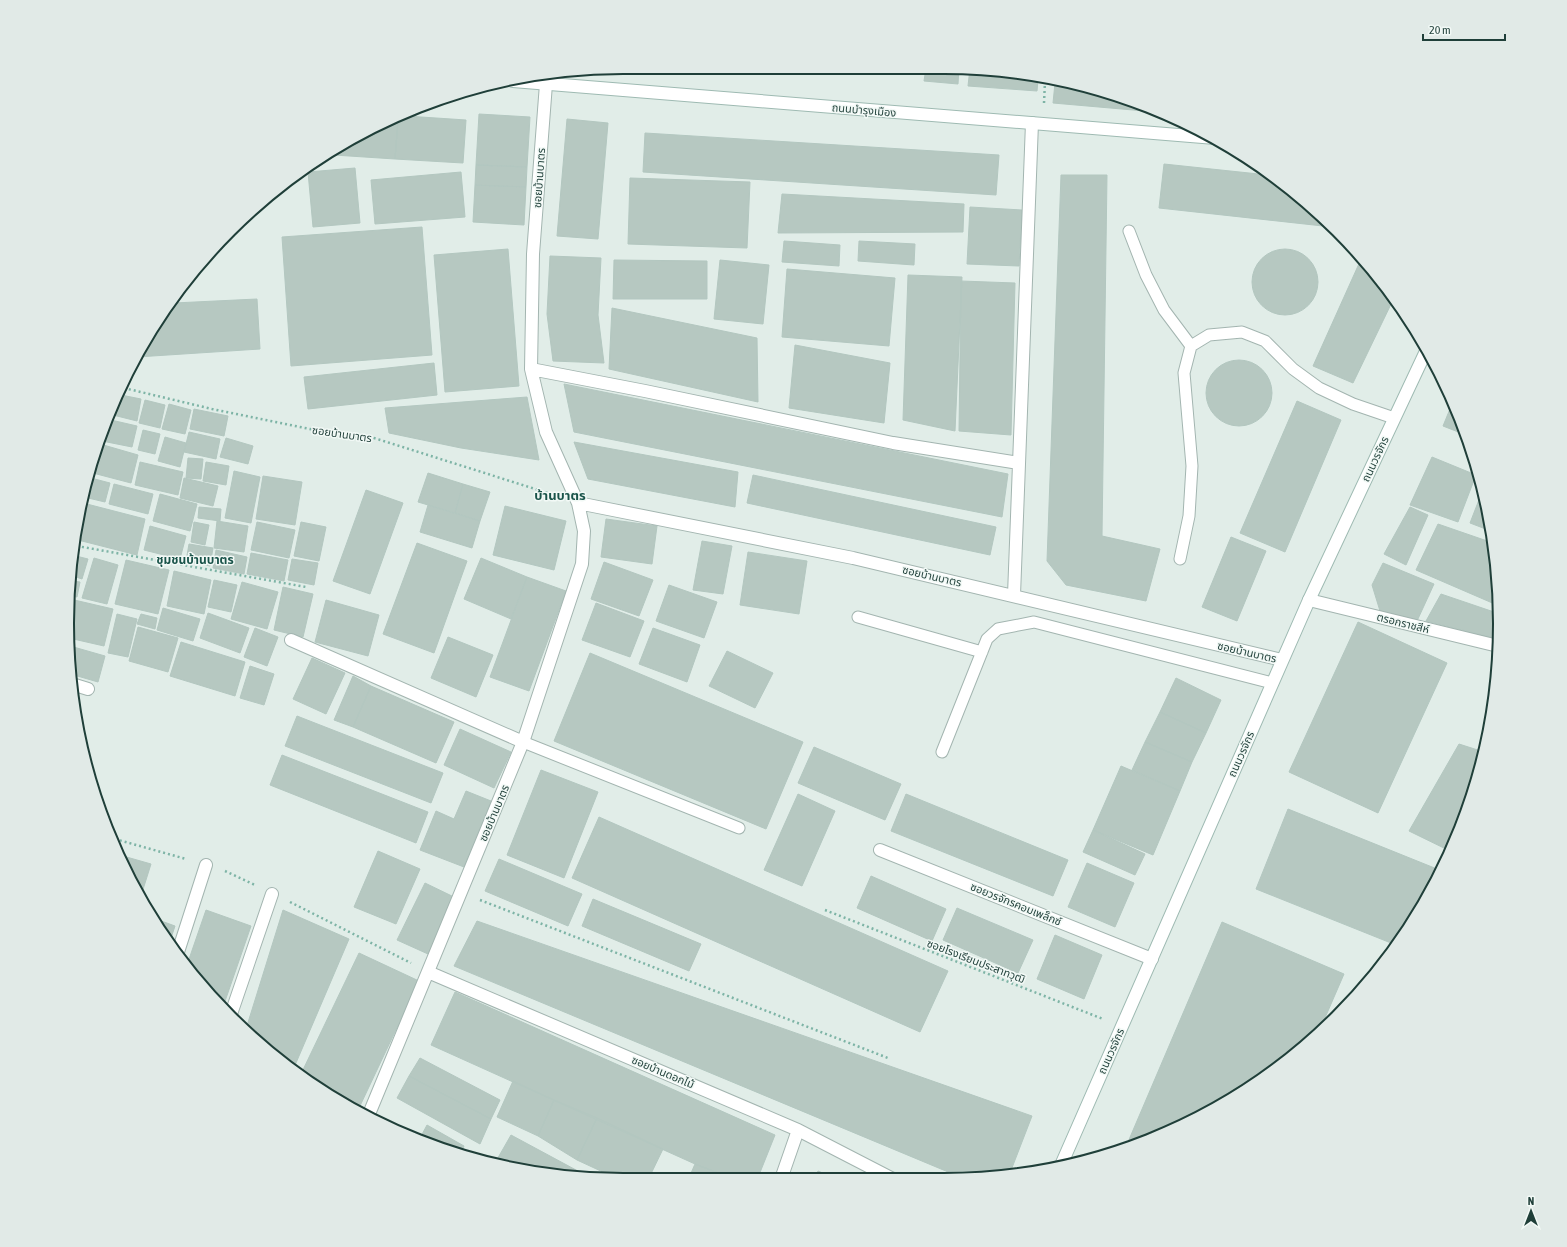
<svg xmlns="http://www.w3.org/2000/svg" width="1567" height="1247" viewBox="0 0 1567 1247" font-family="'Asap Condensed','Noto Sans Thai',sans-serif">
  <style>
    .building { fill: #b6c8c1; stroke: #b3c7c0 }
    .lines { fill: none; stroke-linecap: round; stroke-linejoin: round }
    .lane-casing { stroke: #a3b5b0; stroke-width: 13 }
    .street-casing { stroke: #a3b5b0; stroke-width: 14 }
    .secondary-casing { stroke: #9ebab2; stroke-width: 14 }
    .path { stroke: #7eb4a6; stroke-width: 2.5; stroke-dasharray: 2 3; stroke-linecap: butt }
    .lane { stroke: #fff; stroke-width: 11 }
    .street { stroke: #fff; stroke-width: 12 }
    .secondary { stroke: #fff; stroke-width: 12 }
    .labels { text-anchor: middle; stroke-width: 3; stroke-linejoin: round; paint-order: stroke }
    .street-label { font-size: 11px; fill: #1f3f39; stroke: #f2f9f6 }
    .neighbourhood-label { font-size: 12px; font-weight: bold; fill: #195349; stroke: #f2f9f6 }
    .quarter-label { font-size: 13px; font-weight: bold; fill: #195349; stroke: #f2f9f6 }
    .rim { fill: none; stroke: #1f3f39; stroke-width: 2 }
  </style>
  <rect width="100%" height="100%" fill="#e1ede8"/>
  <path class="building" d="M926 68H959L958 84 924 81Z
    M970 68H980L1038 80 1037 91 968 86Z
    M1055 83 1123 97 1156 112 1053 103Z
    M479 114 530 117 527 167 476 165Z
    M406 116 466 120 463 163 395 159 398 120Z
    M567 119 608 123 598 239 557 236Z
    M398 120 395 159 334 155V150L345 141Z
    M645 133 999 155 996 195 643 172Z
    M1164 164 1268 175 1310 205 1332 227 1159 208Z
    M476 165 527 167 526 187 475 185Z
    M355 168 360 223 313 227 308 172Z
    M461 172 465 217 375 224 371 180Z
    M1061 175H1107L1102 536 1160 549 1146 601 1066 585 1047 561Z
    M630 178 750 182 747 248 628 244Z
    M475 185 526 187 524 225 473 222Z
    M782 194 964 204 963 232 778 233Z
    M970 207 1022 210 1019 266 967 264Z
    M422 227 432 355 291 366 282 237Z
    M784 241 840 245 839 266 782 262Z
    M859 241 915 244 914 265 858 261Z
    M508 249 519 386 445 392 434 255Z
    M1252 282a33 33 0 1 1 66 0a33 33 0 1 1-66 0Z
    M550 256 601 258 598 315 604 363 553 361 547 314Z
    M1362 257 1393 300 1353 383 1313 366Z
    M614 260 707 261V299H613Z
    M720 260 769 265 763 324 714 319Z
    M787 269 895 278 889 346 782 337Z
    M908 275 962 277 955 431 903 420Z
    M961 281 1015 283 1011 435 959 431Z
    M257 299 260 349 137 357 142 345 174 303Z
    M612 308 757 338 758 402 609 369Z
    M795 345 890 363 884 423 789 408Z
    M1206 393a33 33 0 1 1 66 0a33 33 0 1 1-66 0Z
    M434 363 437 395 308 409 304 377Z
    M564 384 1008 474 1002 517 574 432Z
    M121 395 141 399 137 421 113 415Z
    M527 397 539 460 461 448 389 433 385 408Z
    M145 400 165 405 160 428 139 423Z
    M1297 401 1341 420 1285 552 1240 533Z
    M169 404 191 410 185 434 162 429Z
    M1452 404 1466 435 1443 426Z
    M194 409 228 416 224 436 190 429Z
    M111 420 137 426 132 447 102 441Z
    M143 430 160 434 155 454 138 450Z
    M189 432 220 439 216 459 184 452Z
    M165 437 186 443 180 467 158 461Z
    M226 438 253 446 248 464 220 457Z
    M574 442 738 472 735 507 588 479Z
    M100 444 138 455 131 483 89 472Z
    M1432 457 1476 475 1458 522 1410 505Z
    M188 458 203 459 201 479 186 478Z
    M140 462 183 472 178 495 135 485Z
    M206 462 229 466 226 485 203 481Z
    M234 471 260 477 251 523 225 518Z
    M428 473 463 484 455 513 418 502Z
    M753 475 996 527 990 555 747 503Z
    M263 476 302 482 295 525 256 519Z
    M87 477 110 483 105 502 84 497Z
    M184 478 218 486 213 506 180 498Z
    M114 484 153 494 148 514 109 504Z
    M463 484 490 492 480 521 455 513Z
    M366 490 403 503 370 594 333 581Z
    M1482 492 1491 531 1470 523Z
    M160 494 197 504 190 531 153 521Z
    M83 503 145 519 137 555 78 540Z
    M428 505 480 521 472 548 420 532Z
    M505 506 566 521 554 570 493 555Z
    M199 507 221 509 220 521 198 518Z
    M1410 507 1428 515 1406 565 1384 554Z
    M606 519 657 526 652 564 601 557Z
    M217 521 248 526 244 552 214 548Z
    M194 522 209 525 205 545 191 542Z
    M257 522 295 530 289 558 251 550Z
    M301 522 326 527 319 561 294 556Z
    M1438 524 1493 543 1497 605 1416 570Z
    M150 526 186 536 180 559 144 550Z
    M1231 537 1266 551 1237 621 1202 607Z
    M702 541 732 546 723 594 693 590Z
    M417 543 467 561 434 653 383 634Z
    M189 544 213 548 210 566 186 561Z
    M216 550 247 557 244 574 213 568Z
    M748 552 807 561 799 614 740 605Z
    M251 553 288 560 284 581 247 574Z
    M76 556 88 559 82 579 73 576Z
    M94 558 118 565 107 604 82 598Z
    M481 558 527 577 511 619 464 599Z
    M292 559 318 563 314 585 288 580Z
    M126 560 169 570 158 614 115 604Z
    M604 562 653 580 639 616 591 599Z
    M1383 563 1434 584 1417 621 1380 611 1372 585Z
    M174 571 211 580 204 614 167 606Z
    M527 577 566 591 529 691 490 677Z
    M214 580 237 585 231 612 208 607Z
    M73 581 80 582 77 597 71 596Z
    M242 582 278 592 267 629 231 619Z
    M669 585 717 602 704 638 656 621Z
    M283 587 313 594 303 637 274 630Z
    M1441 594 1497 613 1498 639 1426 621Z
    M70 599 113 609 104 646 69 638 67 623Z
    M326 600 379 615 368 656 315 642Z
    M596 603 644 621 630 657 582 640Z
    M163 608 200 619 193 641 157 630Z
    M208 613 249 628 240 653 200 638Z
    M117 614 137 619 128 657 108 653Z
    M141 614 157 618 155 629 137 624Z
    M1358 622 1447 663 1378 813 1289 772Z
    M138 627 178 638 168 672 129 661Z
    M255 628 278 637 267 666 244 657Z
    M653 628 700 645 687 682 639 664Z
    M448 637 493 655 476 697 431 678Z
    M181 642 245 662 235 696 170 676Z
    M70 646 105 656 98 682 74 675Z
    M727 651 773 673 755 708 709 686Z
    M590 653 803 742 766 829 554 741Z
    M312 658 345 673 326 714 293 699Z
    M250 666 274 674 264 705 240 698Z
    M353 676 371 686 353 727 334 720Z
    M1176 678 1221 700 1206 733 1160 712Z
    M371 686 454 722 436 763 353 727Z
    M1160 712 1206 733 1192 762 1145 742Z
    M297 716 443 773 431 803 285 746Z
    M460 729 511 752 494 788 444 765Z
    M1145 742 1192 762 1180 791 1132 770Z
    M1459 744 1484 752 1481 768 1450 851 1409 831Z
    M814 747 901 784 885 820 798 783Z
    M282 755 428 812 416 843 270 785Z
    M1121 766 1180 791 1153 855 1093 830Z
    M541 770 598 792 564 878 507 855Z
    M466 791 491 801 464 867 420 850 436 811 454 819Z
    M798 794 835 811 802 886 764 870Z
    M906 794 1068 860 1053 896 891 831Z
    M1288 809 1442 871 1396 945 1256 889Z
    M599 817 948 971 920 1032 572 878Z
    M1093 830 1145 854 1135 875 1083 852Z
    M378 851 420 869 396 924 354 907Z
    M123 856 151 864 140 899Z
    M499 859 582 894 568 926 485 891Z
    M1087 863 1134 883 1115 927 1068 907Z
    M871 876 946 909 932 941 857 908Z
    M425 883 456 898 428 954 397 940Z
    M593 899 701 944 689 971 582 926Z
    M957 908 1033 940 1018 973 943 940Z
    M206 910 251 926 223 1007 205 990 187 965Z
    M283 910 349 939 293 1070 285 1065 246 1029Z
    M153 918 175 926 170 941Z
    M477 921 1032 1116 1010 1173 980 1179H965L454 966Z
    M1222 922 1344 974 1318 1034 1310 1042 1259 1078 1254 1076 1251 1084 1222 1106 1125 1149Z
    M1055 935 1102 955 1084 999 1037 979Z
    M359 953 419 981 359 1108 301 1074Z
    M455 992 775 1135 757 1180H736L695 1164 431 1045Z
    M420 1058 500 1100 491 1119 409 1076Z
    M409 1076 491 1119 480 1144 397 1098Z
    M513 1081 554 1100 538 1136 497 1117Z
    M554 1100 597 1118 577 1160 538 1136Z
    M597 1118 663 1149 648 1180 618 1179 577 1160Z
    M427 1125 464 1146 461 1153 419 1140Z
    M511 1135 589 1177 515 1169 495 1163Z
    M695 1164 736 1180H688Z
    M818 1171 837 1179H814Z"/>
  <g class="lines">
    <g class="lane-casing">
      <path id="lane" d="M1129 231 1146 275 1164 310 1191 346
        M1180 559 1189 516 1192 466 1184 373 1191 346 1209 335 1242 332 1265 341 1293 369 1319 388 1353 404 1394 418
        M858 617 982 652
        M523 742 739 828
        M942 752 987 639 998 629 1034 622 1272 683"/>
    </g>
    <g class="street-casing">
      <path id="street" d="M531 369 645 391 893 443 1019 463
        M578 503 853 558 1282 660
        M1014 595 1032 123
        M1309 600 1498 646
        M291 640 523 742
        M75 685 88 689
        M880 850 1152 959
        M178 952 206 865
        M428 972 798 1130 893 1179
        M231 1014 272 894
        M369 1114 523 742 582 564 584 531 578 503 546 432 531 369 533 254 546 84
        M781 1179 798 1130"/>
    </g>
    <g class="secondary-casing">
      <path id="secondary" d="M513 81 1215 138
        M1062 1163 1309 600 1427 349"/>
    </g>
    <path class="path" d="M1044 103 1045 81
      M124 388 212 409 344 436 371 437 551 494
      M77 546 306 587
      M115 839 186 859
      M225 871 255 885
      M480 900 888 1058
      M290 902 411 963
      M825 910 1103 1019"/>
    <use href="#lane" class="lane"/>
    <use href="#street" class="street"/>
    <use href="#secondary" class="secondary"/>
  </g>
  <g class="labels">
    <g class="street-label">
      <text transform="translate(864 110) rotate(5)" y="4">ถนนบำรุงเมือง</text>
      <text transform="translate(539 178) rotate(-86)" y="4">ซอยบ้านบาตร</text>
      <text transform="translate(342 434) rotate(8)" y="4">ซอยบ้านบาตร</text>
      <text transform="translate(1375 459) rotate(-65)" y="4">ถนนวรจักร</text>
      <text transform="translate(932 576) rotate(13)" y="4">ซอยบ้านบาตร</text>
      <text transform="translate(1403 623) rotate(14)" y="4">ตรอกราชสีห์</text>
      <text transform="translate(1247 652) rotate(13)" y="4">ซอยบ้านบาตร</text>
      <text transform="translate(1241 754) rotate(-66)" y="4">ถนนวรจักร</text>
      <text transform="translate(494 813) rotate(-67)" y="4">ซอยบ้านบาตร</text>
      <text transform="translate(1016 904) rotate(22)" y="4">ซอยวรจักรคอมเพล็กซ์</text>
      <text transform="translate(976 961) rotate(21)" y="4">ซอยโรงเรียนประสาทวุฒิ</text>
      <text transform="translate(1111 1051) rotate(-66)" y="4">ถนนวรจักร</text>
      <text transform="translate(663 1072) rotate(23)" y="4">ซอยบ้านดอกไม้</text>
    </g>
    <g class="neighbourhood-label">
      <text x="195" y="564">ชุมชนบ้านบาตร</text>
    </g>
    <g class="quarter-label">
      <text x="560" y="500">บ้านบาตร</text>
    </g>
  </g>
  <path d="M0 0H1567V1247H0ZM623 74H944A549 549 0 0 1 1493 623V624A549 549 0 0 1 944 1173H623A549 549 0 0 1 74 624V623A549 549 0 0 1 623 74Z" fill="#e1eae7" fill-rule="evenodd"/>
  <path class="rim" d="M623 74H944A549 549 0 0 1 1493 623V624A549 549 0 0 1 944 1173H623A549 549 0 0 1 74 624V623A549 549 0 0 1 623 74Z"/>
  <g transform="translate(1531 1211)" stroke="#f2f9f6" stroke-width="3" paint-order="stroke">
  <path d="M0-3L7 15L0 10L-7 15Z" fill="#1f3f39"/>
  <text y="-6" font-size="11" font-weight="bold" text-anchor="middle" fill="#1f3f39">N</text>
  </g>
  <path d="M1423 34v6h82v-6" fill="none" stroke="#1f3f39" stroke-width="2"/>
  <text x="1429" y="34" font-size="12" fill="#1f3f39" stroke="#f2f9f6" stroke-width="3" paint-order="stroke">20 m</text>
</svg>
